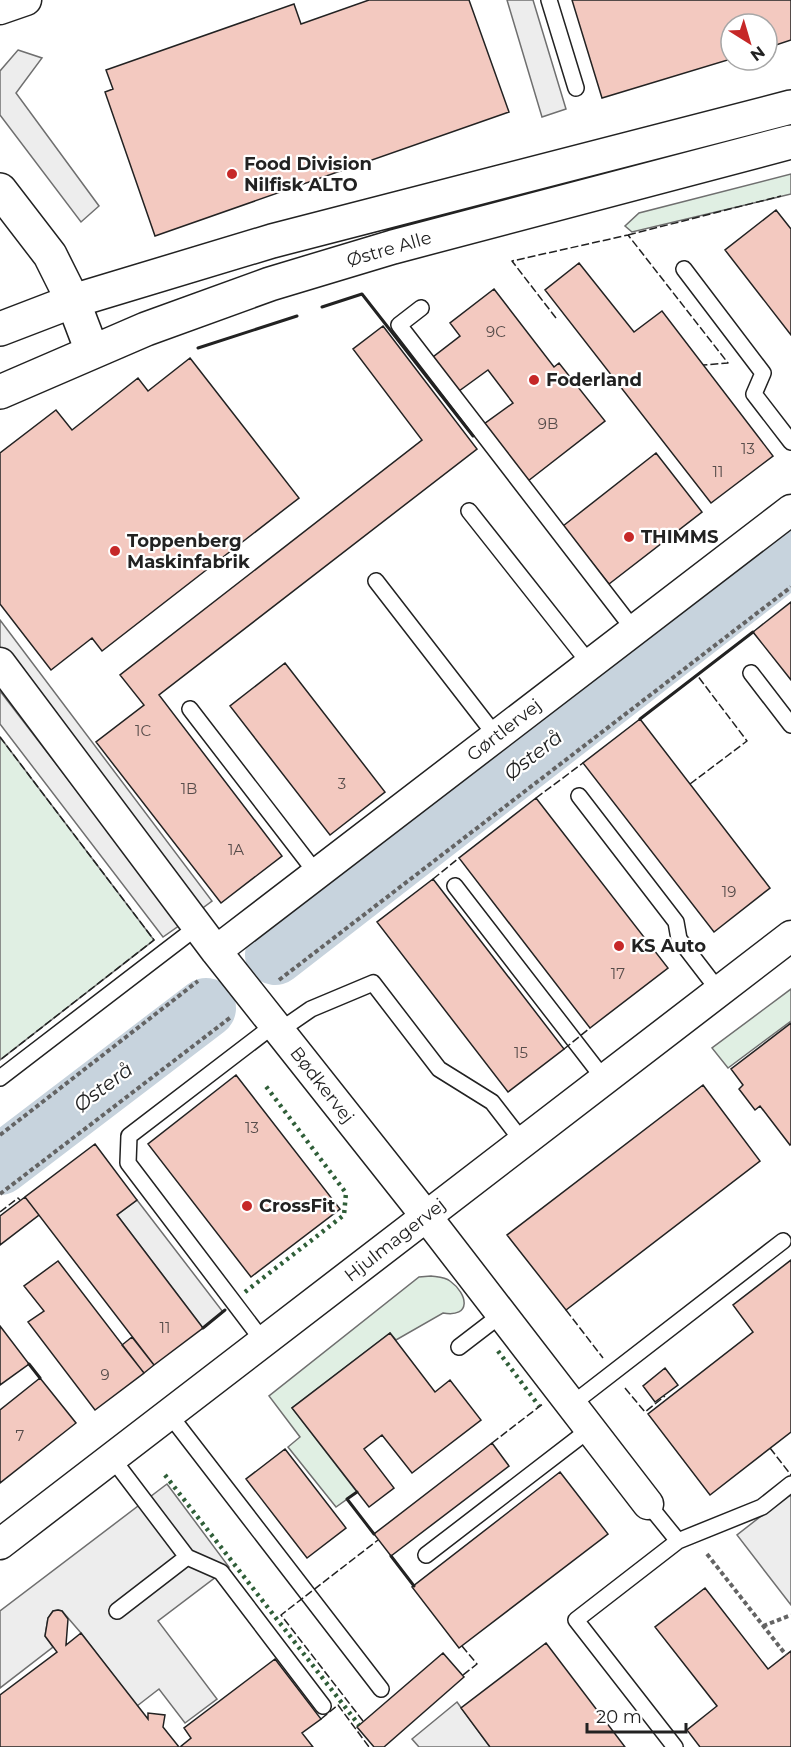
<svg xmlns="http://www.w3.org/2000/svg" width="791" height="1747" viewBox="0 0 791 1747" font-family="Montserrat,sans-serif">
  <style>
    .green { fill: #e0efe3; stroke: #6f6f6f; stroke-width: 1.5 }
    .parking { fill: #ededed; stroke: #6f6f6f; stroke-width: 1.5 }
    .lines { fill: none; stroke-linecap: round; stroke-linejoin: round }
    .river { stroke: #c7d3dd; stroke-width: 60 }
    .building { fill: #f3c9c0; stroke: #222; stroke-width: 1.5 }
    .lane-casing { stroke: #222; stroke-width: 18 }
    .street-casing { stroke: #222; stroke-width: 33 }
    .secondary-casing { stroke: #222; stroke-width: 36 }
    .path { stroke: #646464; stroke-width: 4; stroke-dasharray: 4.5 3; stroke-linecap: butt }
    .lane { stroke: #fff; stroke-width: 15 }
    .street { stroke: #fff; stroke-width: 30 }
    .secondary { stroke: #fff; stroke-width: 33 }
    .hedge { stroke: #2f5e38; stroke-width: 4.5; stroke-dasharray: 3 4.5; stroke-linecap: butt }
    .fence { stroke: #222; stroke-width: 1.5; stroke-dasharray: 8 3; stroke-linecap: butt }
    .wall { stroke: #222; stroke-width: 3 }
    .poi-dot { fill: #c62828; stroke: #fff; stroke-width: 2 }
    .labels { text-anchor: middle; stroke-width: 4.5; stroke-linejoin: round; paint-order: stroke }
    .number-label { font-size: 15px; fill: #564c4a }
    .poi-label { font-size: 18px; font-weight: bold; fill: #222; stroke: #fff; text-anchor: start }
    .street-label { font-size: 18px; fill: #222; stroke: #fff }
    .water-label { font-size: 20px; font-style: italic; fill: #222; stroke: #fff }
  </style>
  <rect width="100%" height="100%" fill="#fff"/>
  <path class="green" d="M791 174V194L632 232 625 226 639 213Z
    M0 737 154 940 0 1060Z
    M791 989V1021L728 1068 712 1048Z
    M431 1276C437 1277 445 1277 450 1281 468 1294 472 1318 443 1313L396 1340 390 1333 292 1408 357 1492 336 1507 288 1447 300 1437 269 1396 419 1277Z"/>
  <path class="parking" d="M507 0H533L566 109 542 117Z
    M18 50 42 58 16 93 99 206 81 222 0 115V71Z
    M0 620 212 901 196 913 0 652Z
    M0 691 180 925 163 937 0 724Z
    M137 1200 223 1312 203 1328 117 1215Z
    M167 1484 229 1567 158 1621 217 1699 185 1723 159 1689 137 1706 81 1633 62 1611 58 1610 53 1611 48 1618 45 1636 53 1647 0 1688V1611Z
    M789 1494 791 1497V1605L737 1535Z
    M457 1702 490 1747H419L412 1739Z"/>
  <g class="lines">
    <path class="river" d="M275 955 791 555
      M0 1165 206 1008"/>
  </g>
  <path class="building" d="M369 0H469L509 112 155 236 105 92 113 89 106 70 294 4 301 24Z
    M572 0H791V40L767 48V24H731V59L602 98Z
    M776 210 791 229V335L725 250Z
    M579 263 634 332 662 311 773 456 711 503 545 290Z
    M494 289 554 367 559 363 605 421 528 481 484 424 513 403 488 370 459 391 433 357 460 336 450 323Z
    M383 326 477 449 159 695 282 856 221 903 96 742 144 705 120 675 422 440 353 349Z
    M190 358 299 498 102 651 92 638 51 670 0 604V453L56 410 72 430 138 378 148 391Z
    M656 453 702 512 609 584 563 526Z
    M791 602V680L753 632Z
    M285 663 385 792 330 835 230 706Z
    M640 719 770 888 714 932 583 763Z
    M536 798 668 968 590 1028 459 858Z
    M433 879 564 1049 508 1092 377 922Z
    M791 1023V1144L790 1145 760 1106 755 1110 739 1089 743 1085 731 1069Z
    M236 1075 340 1209 251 1277 148 1144Z
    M703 1085 760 1161 566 1310 507 1235Z
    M95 1144 137 1200 117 1215 203 1328 154 1365 25 1197Z
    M25 1197 39 1215 0 1245V1216Z
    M791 1260V1432L710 1495 648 1414 753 1332 733 1305Z
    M58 1261 144 1373 95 1410 28 1322 44 1311 24 1286Z
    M0 1326 29 1364 0 1385Z
    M390 1333 435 1392 450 1380 481 1420 412 1473 382 1435 364 1449 394 1488 369 1507 292 1408Z
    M132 1337 154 1365 144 1373 122 1345Z
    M665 1368 678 1385 655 1402 643 1386Z
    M40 1378 76 1423 0 1483V1410Z
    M492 1443 509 1466 391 1556 374 1534Z
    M285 1449 346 1528 307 1558 246 1479Z
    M560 1472 608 1534 459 1648 412 1587Z
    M705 1588 768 1669 791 1651V1747H700L687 1730 717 1706 655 1627Z
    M58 1610 62 1611 68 1619 66 1645 81 1633 148 1719V1713L165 1715 163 1727 179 1747H0V1695L57 1652 45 1636 48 1618 53 1611Z
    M546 1643 625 1747H490L461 1708Z
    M443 1653 464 1677 384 1747H374L357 1727Z
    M275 1659 321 1719 302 1733 313 1747H180L191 1738 184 1728Z"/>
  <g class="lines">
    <g class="lane-casing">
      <path id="lane" d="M549 0 576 88
        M684 269 763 373 754 394 791 442
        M421 308 399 325 634 630
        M469 511 590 664
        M376 581 496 736
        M751 673 791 725
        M190 709 317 874
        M579 796 676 922 679 939 719 991
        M455 886 604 1079
        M279 1031 311 1009 373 983 439 1069 492 1102 523 1142
        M0 1078 197 927
        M263 1341 128 1163 129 1136 274 1025
        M459 1347 502 1314
        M571 1405 783 1241
        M169 1414 381 1689
        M112 1458 187 1557 221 1572 323 1706
        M648 1504 678 1541 576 1620 675 1747
        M678 1541 762 1507 791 1484
        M426 1555 590 1429
        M117 1611 187 1557"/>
    </g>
    <g class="street-casing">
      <path id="street" d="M0 9 26 0
        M0 663 216 951 426 1216 648 1504
        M216 951 791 510
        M0 1544 791 936"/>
    </g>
    <g class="secondary-casing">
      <path id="secondary" d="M0 190 50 255 73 301 92 351
        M0 329 73 301 272 241 791 107
        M0 392 146 329 270 284 393 247 791 142"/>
    </g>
    <path class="path" d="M279 980 791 587
      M0 1135 198 981
      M0 1194 231 1017
      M707 1554 786 1655
      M763 1626 791 1615"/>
    <use href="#lane" class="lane"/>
    <use href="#street" class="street"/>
    <use href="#secondary" class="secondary"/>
    <path class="hedge" d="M245 1292 344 1215 346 1193 265 1085
      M498 1351 539 1406
      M165 1475 359 1725"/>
    <path class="fence" d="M628 235 781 196
      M556 318 512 261 628 235 728 363 703 365
      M0 737 154 940 0 1060
      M690 784 747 741 697 675
      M536 798 583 763
      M433 879 459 858
      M564 1049 590 1028
      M0 1212 18 1198 20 1200
      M566 1310 603 1358
      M625 1388 645 1412 665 1396
      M492 1443 544 1403
      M770 1448 791 1475
      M462 1646 477 1664 463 1675
      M321 1719 338 1705 369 1747
      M363 1721 281 1615 378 1540"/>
    <path class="wall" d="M322 307 362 294 473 436
      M198 348 297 316
      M640 719 753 632
      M203 1328 225 1310
      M29 1364 40 1378
      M357 1492 347 1499 374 1534
      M391 1556 414 1586"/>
  </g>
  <g class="poi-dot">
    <circle cx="232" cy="174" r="6"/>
    <circle cx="534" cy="380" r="6"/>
    <circle cx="629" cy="537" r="6"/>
    <circle cx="115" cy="551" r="6"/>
    <circle cx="619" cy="946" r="6"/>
    <circle cx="247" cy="1206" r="6"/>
  </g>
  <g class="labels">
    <g class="number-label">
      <text x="496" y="337">9C</text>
      <text x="548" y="429">9B</text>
      <text x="748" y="454">13</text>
      <text x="718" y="477">11</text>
      <text x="143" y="736">1C</text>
      <text x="342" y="789">3</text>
      <text x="189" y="794">1B</text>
      <text x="236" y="855">1A</text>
      <text x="729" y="897">19</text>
      <text x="618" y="979">17</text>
      <text x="521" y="1058">15</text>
      <text x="252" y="1133">13</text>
      <text x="165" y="1333">11</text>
      <text x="105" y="1380">9</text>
      <text x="20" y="1441">7</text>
    </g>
    <g class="poi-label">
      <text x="244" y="170">Food Division<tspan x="244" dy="21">Nilfisk ALTO</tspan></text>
      <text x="546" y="386">Foderland</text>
      <text x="641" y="543">THIMMS</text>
      <text x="127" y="547">Toppenberg<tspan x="127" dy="21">Maskinfabrik</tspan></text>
      <text x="631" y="952">KS Auto</text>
      <text x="259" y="1212">CrossFit</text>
    </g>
    <g class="street-label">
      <text transform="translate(389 249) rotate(-16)" y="6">Østre Alle</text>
      <text transform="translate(504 730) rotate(-38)" y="6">Gørtlervej</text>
      <text transform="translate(322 1085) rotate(52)" y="6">Bødkervej</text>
      <text transform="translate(395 1240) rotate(-38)" y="6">Hjulmagervej</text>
    </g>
    <g class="water-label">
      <text transform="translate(533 755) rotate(-38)" y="7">Østerå</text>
      <text transform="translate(103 1087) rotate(-37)" y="7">Østerå</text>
    </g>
  </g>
  <g transform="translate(749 42) rotate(143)"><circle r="28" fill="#ffffff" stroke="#a7a7a7" stroke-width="1.5"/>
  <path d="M0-4.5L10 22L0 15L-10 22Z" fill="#c62828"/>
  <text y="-9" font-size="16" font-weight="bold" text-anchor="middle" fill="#222222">N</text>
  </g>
  <path d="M587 1723v9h99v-9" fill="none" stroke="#222222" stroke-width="3"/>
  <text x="596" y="1723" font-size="18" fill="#222222" stroke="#ffffff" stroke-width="4.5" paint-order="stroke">20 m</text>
</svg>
